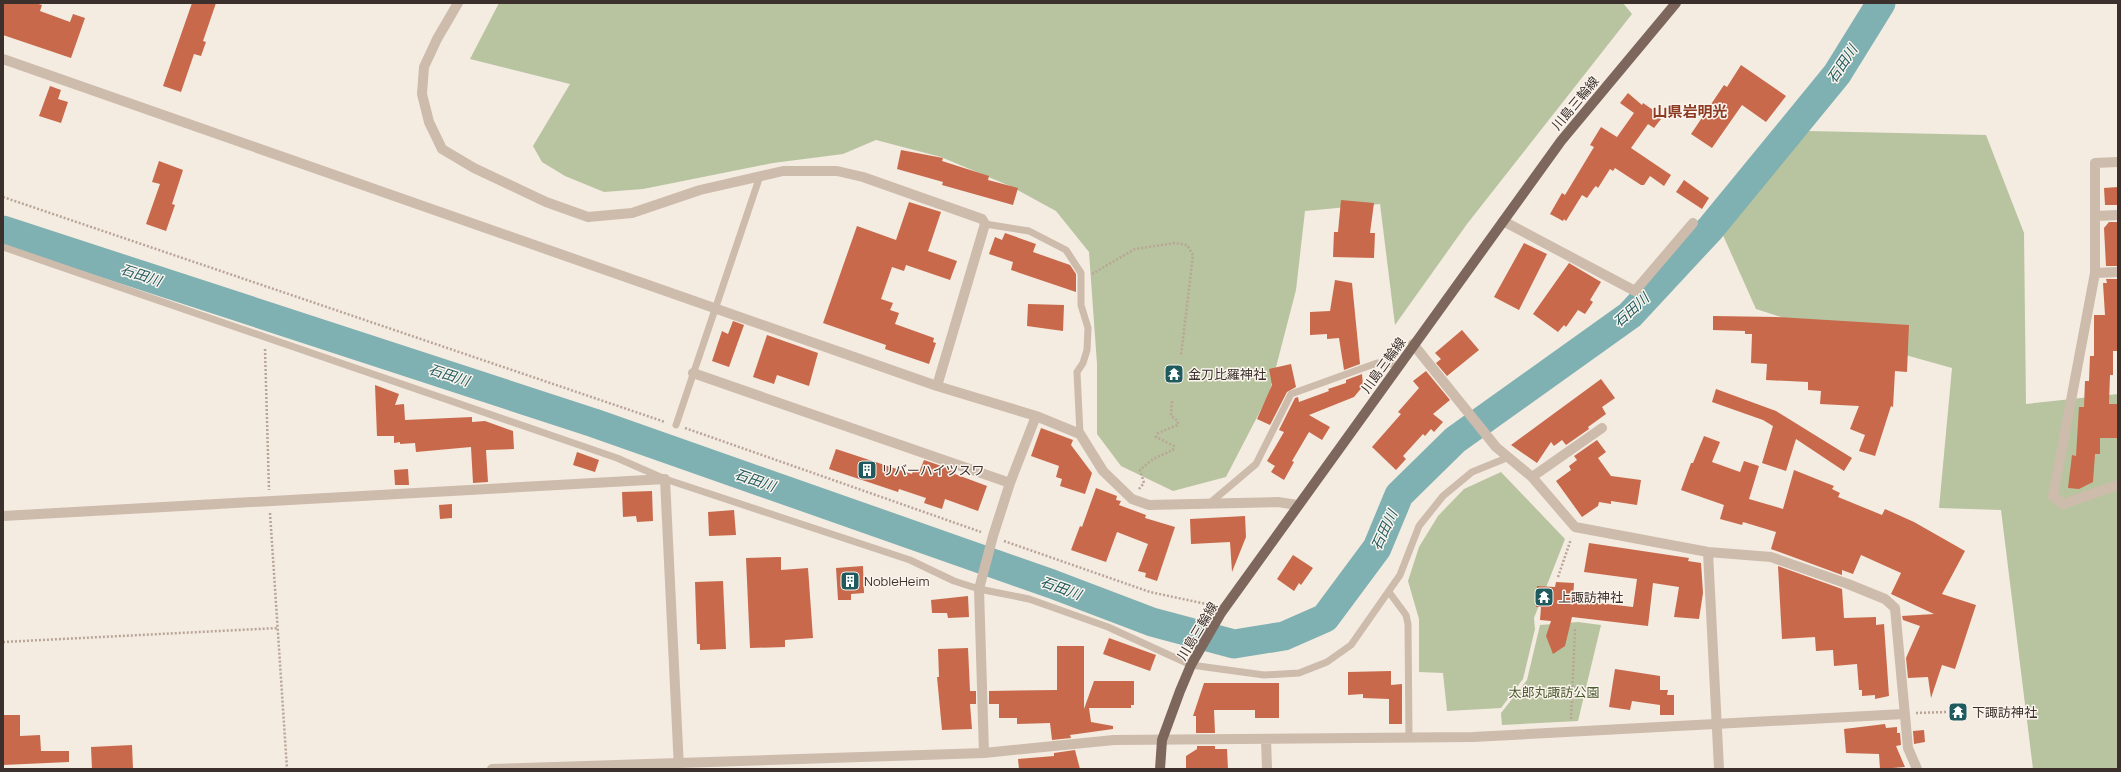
<svg xmlns="http://www.w3.org/2000/svg" width="2121" height="772" viewBox="0 0 2121 772" font-family="Manrope,'Noto Sans JP',sans-serif">
  <style>
    .green { fill: #b8c4a0 }
    .lines { fill: none; stroke-linecap: round; stroke-linejoin: round }
    .river { stroke: #7fb0b2; stroke-width: 29 }
    .building { fill: #c8694b }
    .path { stroke: #b9a596; stroke-width: 2.5; stroke-dasharray: 2 2; stroke-linecap: butt }
    .service { stroke: #cdbbac; stroke-width: 7 }
    .minor { stroke: #cdbbac; stroke-width: 10 }
    .primary { stroke: #7d675c; stroke-width: 10 }
    .labels { text-anchor: middle; stroke-width: 3; stroke-linejoin: round; paint-order: stroke }
    .street-label { font-size: 13px; fill: #3b302b; stroke: #fbf5ee }
    .poi-label { font-size: 13px; fill: #3b302b; stroke: #fbf5ee; text-anchor: start }
    .park-label { font-size: 13px; fill: #4a5a2e; stroke: #fbf5ee }
    .water-label { font-size: 14px; font-style: italic; fill: #1f5a5e; stroke: #fbf5ee }
    .quarter-label { font-size: 15px; font-weight: bold; fill: #8c3b22; stroke: #fbf5ee }
  </style>
  <rect width="100%" height="100%" fill="#f4ebe1"/>
  <path class="green" d="M499 3H1623L1632 14 1467 224 1395 325 1380 204 1305 211 1296 290 1269 394 1226 477 1173 491 1121 466 1097 434V364L1089 252 1056 211 1010 186 941 157 876 140 843 154 773 163 643 189 604 192 565 176 542 162 533 146 570 84 470 59Z
    M1809 131 1986 135 2024 233 2026 404 2118 394V769H2033L2001 510 1939 508 1952 368 1866 344 1756 309 1718 224Z
    M1501 472 1565 539 1534 618 1535 629 1523 679 1501 708 1447 711 1443 673 1419 672V619L1408 581 1419 547 1438 516 1464 489Z
    M1578 622 1601 625 1578 721 1502 725 1501 713 1527 680 1540 625Z"/>
  <g class="lines">
    <path class="river" d="M3 230 594 423 1052 584 1152 622 1234 644 1284 636 1325 618 1377 548 1399 495 1455 440 1630 315 1710 229 1837 74 1881 3"/>
  </g>
  <path class="building" d="M3 3H35L42 5 40 11 70 22 73 14 85 18 71 58 3 35Z
    M192 3H216L203 41 206 42 201 56 194 54 181 92 163 86Z
    M1741 65 1786 96 1766 122 1742 105 1712 148 1691 134 1724 85 1727 87Z
    M50 86 61 90 58 99 68 102 61 123 39 116Z
    M1628 93 1642 105 1643 103 1656 112 1655 114 1661 119 1654 128 1648 124 1631 148 1671 175 1664 186 1650 176 1644 185H1641L1615 168 1613 171 1610 169 1598 188 1596 186 1594 188 1587 198 1582 195 1566 221 1564 219 1563 221 1550 214 1562 193 1565 195 1594 147 1590 145 1601 127 1617 137 1634 113 1620 103Z
    M901 150 943 158 942 161 989 176 988 180 1018 188 1013 205 942 185 943 182 897 169Z
    M159 161 183 170 172 204 175 205 166 231 146 224 160 184 152 182Z
    M1684 180 1709 198 1702 209 1676 192Z
    M2118 187V205H2105L2104 188Z
    M1341 200 1374 203 1370 233H1375L1374 258 1333 257 1334 232H1338Z
    M909 202 941 212 928 251 957 261 950 280 906 265 904 271 892 267 881 299 893 303 890 310 899 313 895 324 934 338 933 342 936 343 929 364 885 349 886 345 823 323 857 226 896 240Z
    M2109 222H2118V266H2106L2104 228Z
    M1005 233 1036 244 1033 252 1070 265 1076 274V292L1011 270 1013 262 989 254 995 237 1002 240Z
    M1524 243 1547 254 1519 310 1494 297Z
    M1569 263 1601 282 1590 300 1593 302 1585 314 1578 310 1566 327 1564 325 1558 332 1533 314Z
    M2106 279H2118V351H2113V375H2110L2109 404H2118V438H2100V454H2095L2093 482 2079 489 2068 488 2072 455 2076 456 2079 407H2084L2085 381H2089L2090 356H2094V315H2105L2103 283H2107Z
    M1335 280 1352 283 1360 364 1344 370 1339 338 1327 339V334L1310 335V312L1330 311Z
    M1028 304 1064 305 1063 331 1027 326Z
    M1713 316 1776 317 1909 325 1907 372 1895 371 1893 407 1891 406 1875 456 1859 451 1865 435 1850 429 1859 406 1820 404 1821 391 1808 390V382L1766 380 1767 364 1751 363 1752 334H1745V331L1713 330Z
    M733 321 744 325 729 367 712 361 722 331 728 334Z
    M1462 330 1479 350 1447 376 1436 363 1441 359 1435 353Z
    M767 335 818 353 809 386 777 375 774 384 753 377Z
    M1291 364 1296 387 1287 392 1270 425 1257 419 1272 385 1269 369Z
    M1426 371 1450 400 1433 414 1443 422 1434 432 1431 429 1425 436 1423 434 1403 456 1406 459 1396 470 1372 447 1401 414 1398 412 1419 388 1413 381Z
    M1362 374 1363 386 1354 397 1309 415 1330 427 1322 440 1309 432 1292 461 1294 462 1284 480 1271 472 1275 466 1267 461 1284 432 1279 430 1295 398 1298 397 1299 402 1329 391 1328 389 1346 383V380Z
    M1601 379 1615 398 1602 407 1606 414 1588 427 1589 429 1566 445 1562 440 1554 446 1551 442 1537 463 1511 445Z
    M375 385 399 394 395 405 404 404 405 420 472 417V422L485 421 513 431 514 449 486 450 488 482 473 483 471 447 416 452 415 443 400 444V442L394 443V436H377Z
    M1716 389 1776 411 1852 458 1844 471 1796 439 1786 471 1762 463 1773 426 1763 420 1712 402Z
    M1041 428 1073 440 1071 445 1092 473 1085 494 1060 486 1062 479 1056 477 1059 466 1031 456Z
    M1704 436 1720 442 1712 462 1740 472 1744 461 1759 466 1749 499 1783 509 1794 470 1834 486 1832 489 1840 493 1838 497 1882 515 1885 509 1914 522 1965 551 1942 594 1976 605 1955 669 1942 665 1931 698 1928 677 1908 678 1906 658 1920 626 1903 620 1902 616 1934 614 1891 594 1901 573 1861 555 1853 574 1842 570V575L1771 549 1776 532 1743 522 1742 525 1720 519 1724 505 1681 490 1691 463H1693Z
    M1597 440 1606 452 1598 458 1611 476 1641 480 1637 505 1611 501V504L1599 502 1598 506 1582 517 1556 481 1571 470 1569 466 1577 460 1574 456Z
    M836 449 912 474 913 470H920L924 460 956 471 955 474 987 486 978 511 945 499 942 509 924 503 926 498 899 489 898 492 829 469Z
    M577 452 599 460 595 472 573 465Z
    M408 469 409 485H395L394 470Z
    M1096 488 1117 496 1116 500 1121 501 1119 505 1146 515 1145 518 1175 527 1157 581 1145 577 1146 573 1138 571 1148 544 1117 532 1106 562 1071 550 1080 526 1082 527Z
    M652 491 653 521 637 522 636 516 623 517 622 492Z
    M452 504V518L440 519 439 505Z
    M734 510 736 535 709 536 708 512Z
    M1245 516 1246 537 1232 572 1230 542 1191 544 1190 519Z
    M1589 543 1689 558 1688 561 1701 563 1703 593 1699 619 1674 617 1679 587 1653 583 1648 626 1572 617 1565 646 1553 654 1546 636 1551 621 1540 620 1541 607H1536L1537 586 1555 587 1556 582 1574 583 1573 600 1633 607 1637 579 1584 572Z
    M1293 555 1313 568 1301 585 1299 583 1294 591 1277 579Z
    M781 557V570L808 568 813 638 785 640V647L750 648 746 558Z
    M863 566 864 593 851 594V600H838L836 568Z
    M1778 566 1842 589 1844 618 1876 617V625L1884 624 1889 696 1875 699V695L1862 696V690H1859L1857 664 1834 666 1833 650 1816 651 1815 637 1782 639Z
    M723 581 726 649 700 650V644H697L695 582Z
    M968 596 969 617 948 618 947 613H932L931 600Z
    M1109 638 1156 655 1150 671 1103 654Z
    M1057 646H1084V709L1094 681H1134V705H1131V708H1089L1091 722 1113 726V729L1070 735 1071 738 1052 740 1050 723 1017 724V718H999V704H989V691L1057 690Z
    M968 648 970 691H976V704H970L972 729 942 730 937 677H939L938 649Z
    M1615 669 1660 676V690H1668L1667 695H1674V715H1660V705L1632 701 1630 710 1609 707Z
    M1391 671V685L1402 684V724H1389V699L1363 698V694L1348 695V672Z
    M1204 683H1279V718H1255V710H1214L1215 733H1196V716H1193Z
    M3 715H20V736L40 735 41 751H69V762L3 765Z
    M1885 724 1886 728 1897 727V733H1900L1901 745 1896 746 1905 767 1880 769 1879 754 1846 753 1844 729Z
    M1924 730 1925 742 1914 744 1913 731Z
    M132 745 133 769H92L91 747Z
    M1197 746H1215V749H1227L1228 769H1186V756L1197 749Z
    M1075 750 1080 769H1019L1018 759 1054 756V753Z"/>
  <g class="lines">
    <path class="path" d="M3 197 665 422
      M1092 274 1135 249 1175 243 1187 245 1193 255 1181 355
      M265 349 269 490
      M685 428 981 532
      M1139 489 1144 483 1140 470 1153 459 1173 450 1174 446 1156 437 1158 433 1178 425V421L1171 416 1172 401
      M270 513 287 769
      M1004 541 1150 592 1211 605
      M1558 577 1571 539
      M3 642 278 628
      M1916 713 1946 712
      M1571 719 1575 629"/>
    <path class="service" d="M985 224 1029 231 1066 250 1081 273V305L1088 328 1087 350 1083 363 1077 372 1080 434
      M3 247 617 458 665 479 910 560 954 581 979 589 1029 599 1108 627 1191 665 1264 675 1299 673 1327 662 1351 645 1400 575 1419 526 1443 496 1472 472 1509 457
      M676 425 760 176
      M1210 503 1256 464 1291 394 1377 363 1399 365
      M1389 592 1406 615 1408 624 1409 738"/>
    <path class="minor" d="M458 3 437 39 424 67 422 94 429 122 442 149 474 168 546 202 588 217 632 213 700 190 783 171H837L863 177 982 219 985 224 937 386
      M3 59 937 386 1036 416 1080 434 1103 471 1132 499 1149 505 1278 502 1297 505
      M2118 162 2095 163V273L2053 496 2063 504 2118 485
      M2096 216 2118 215
      M1503 221 1635 291 1693 223
      M2095 273 2118 272
      M1413 344 1496 447 1532 477 1575 527 1708 552 1771 557 1848 584 1885 599 1895 608 1908 748 1917 769
      M693 373 1010 483
      M1532 477 1602 428
      M3 516 665 479 679 769
      M1708 552 1719 769
      M1266 739 1267 769
      M984 753 979 589 993 536 1010 483 1036 416
      M492 769 984 753 1114 740 1473 737 1904 714"/>
    <path class="primary" d="M1160 769 1162 740 1180 691 1191 665 1221 613 1561 141 1676 3"/>
  </g>
  <defs>
    <g id="temple-square" transform="scale(1)"><rect x="-9" y="-9" width="18" height="18" rx="4" fill="#1f5a5e" stroke="#fbf5ee"/><path d="M0-6L5-2H3V0L6.5 2.5H4V6H1.5V3h-3V6H-4V2.5H-6.5L-3 0V-2H-5Z" fill="#fff"/></g>
    <g id="building-square" transform="scale(1)"><rect x="-9" y="-9" width="18" height="18" rx="4" fill="#1f5a5e" stroke="#fbf5ee"/><path d="M-4-6H4V6H1V3H-1V6H-4ZM-2.5-4.3h1.7v1.8h-1.7ZM.8-4.3h1.7v1.8H.8ZM-2.5-1h1.7V.8h-1.7ZM.8-1h1.7V.8H.8Z" fill="#fff"/></g>
  </defs>
  <g fill-rule="evenodd">
    <use href="#temple-square" x="1174" y="374"/>
    <use href="#building-square" x="867" y="470"/>
    <use href="#building-square" x="850" y="581"/>
    <use href="#temple-square" x="1544" y="597"/>
    <use href="#temple-square" x="1958" y="712"/>
  </g>
  <g class="labels">
    <g class="street-label">
      <text transform="translate(1575 103) rotate(-50)" y="5">川島三輪線</text>
      <text transform="translate(1383 365) rotate(-54)" y="5">川島三輪線</text>
      <text transform="translate(1197 631) rotate(-59)" y="5">川島三輪線</text>
    </g>
    <g class="poi-label">
      <text x="1188" y="379">金刀比羅神社</text>
      <text x="881" y="475">リバーハイツスワ</text>
      <text x="864" y="586">NobleHeim</text>
      <text x="1558" y="602">上諏訪神社</text>
      <text x="1972" y="717">下諏訪神社</text>
    </g>
    <g class="park-label">
      <text x="1554" y="697">太郎丸諏訪公園</text>
    </g>
    <g class="water-label">
      <text transform="translate(1842 64) rotate(-56)" y="5">石田川</text>
      <text transform="translate(141 275) rotate(18)" y="5">石田川</text>
      <text transform="translate(1631 310) rotate(-42)" y="5">石田川</text>
      <text transform="translate(449 375) rotate(18)" y="5">石田川</text>
      <text transform="translate(755 480) rotate(19)" y="5">石田川</text>
      <text transform="translate(1384 530) rotate(-65)" y="5">石田川</text>
      <text transform="translate(1061 588) rotate(20)" y="5">石田川</text>
    </g>
    <g class="quarter-label">
      <text x="1690" y="117">山県岩明光</text>
    </g>
  </g>
  <rect width="2121" height="772" fill="none" stroke="#3b302b" stroke-width="8"/>
</svg>
